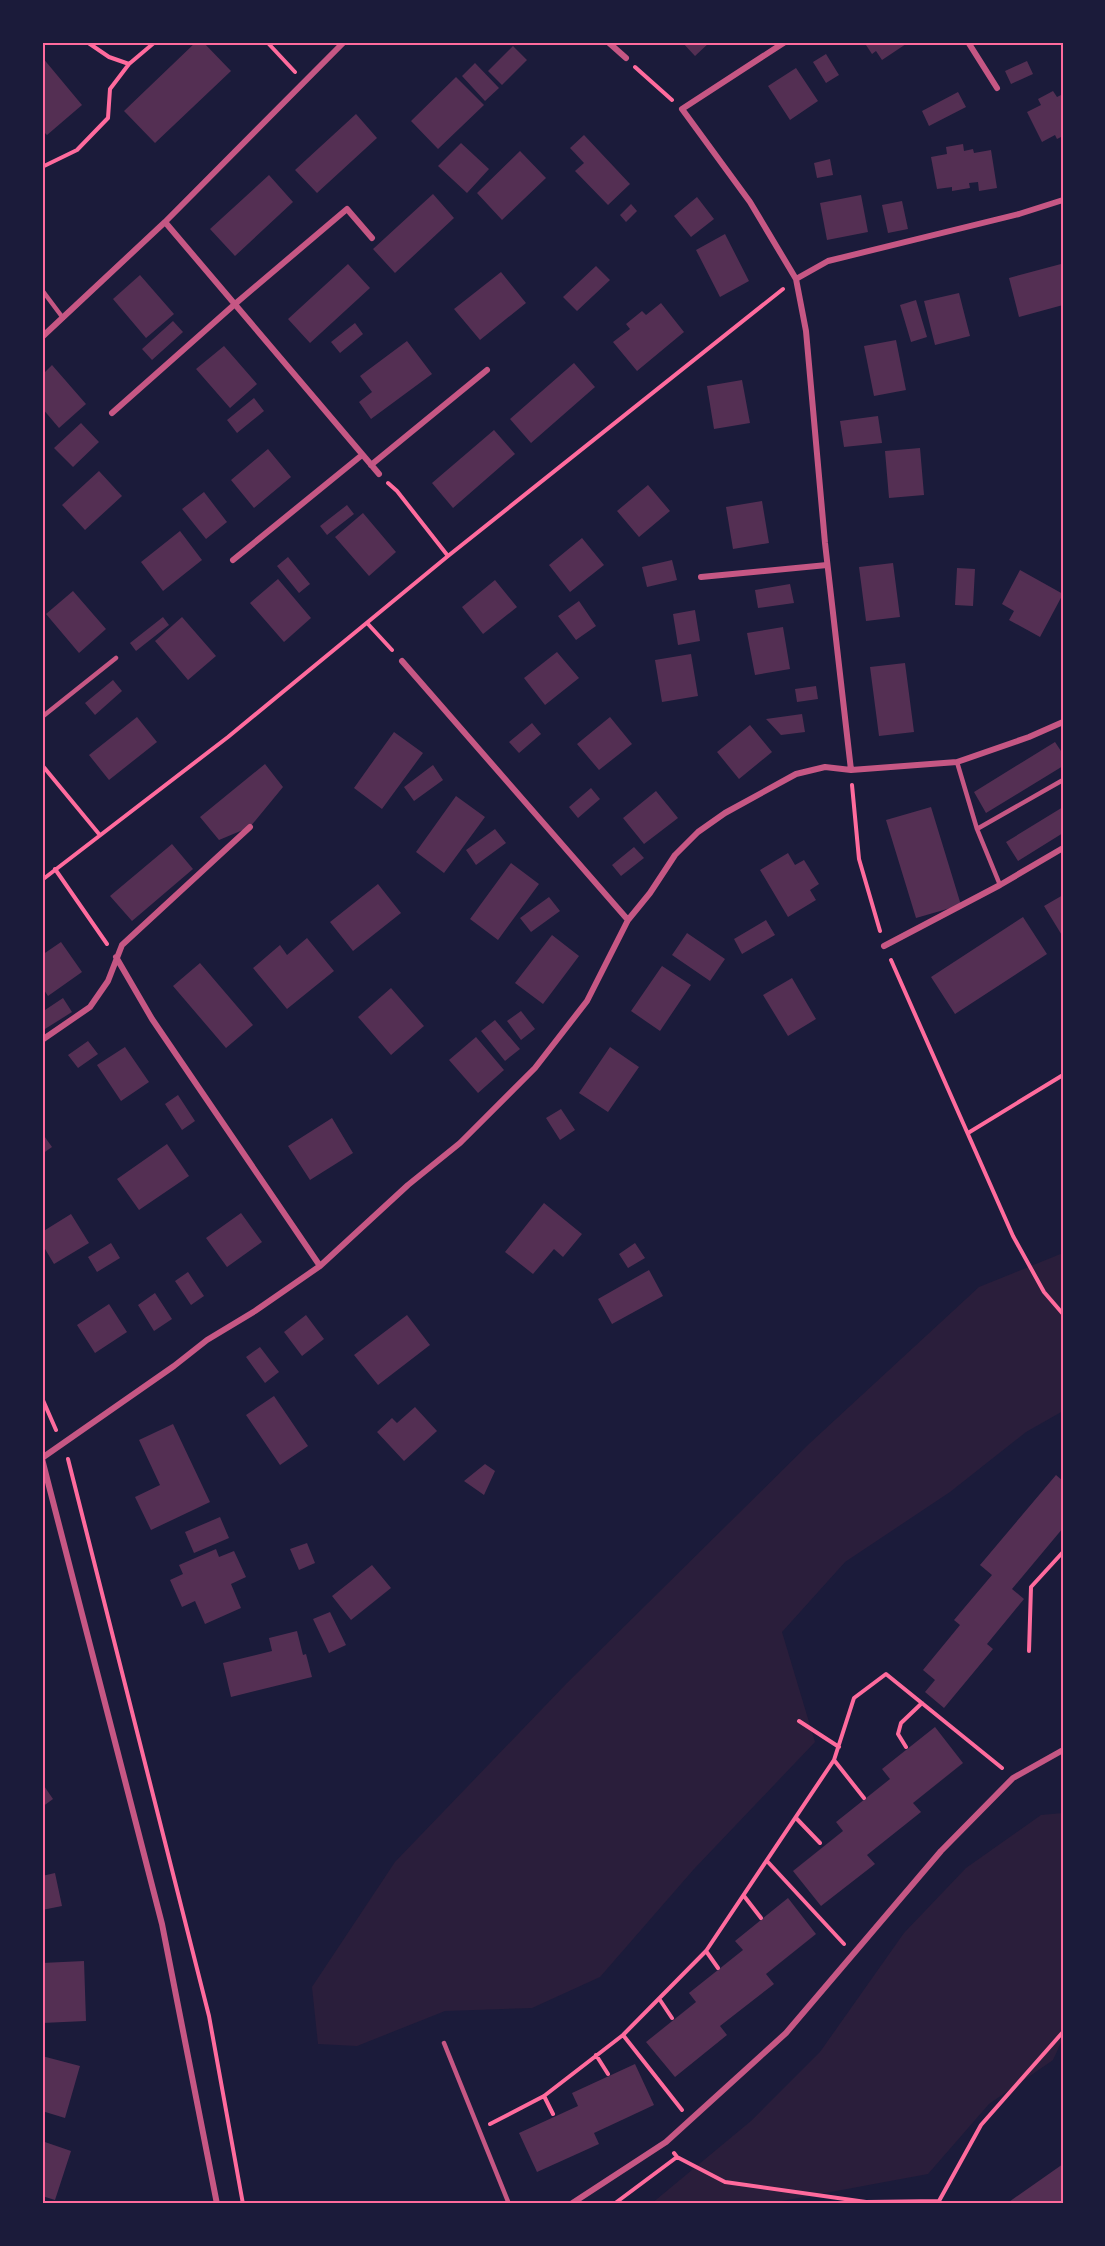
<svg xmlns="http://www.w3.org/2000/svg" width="1105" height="2246" viewBox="0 0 1105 2246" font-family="Helvetica,sans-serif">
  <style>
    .green { fill: #2a1e3b }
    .building { fill: #542f53 }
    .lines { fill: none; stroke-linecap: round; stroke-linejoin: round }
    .path { stroke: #ff6b9d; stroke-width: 4 }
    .service { stroke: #c65784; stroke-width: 4.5 }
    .minor { stroke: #c65784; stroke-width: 6 }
    .neatline { fill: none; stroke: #ff6b9d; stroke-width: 2 }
  </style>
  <rect width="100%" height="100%" fill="#1b1b3a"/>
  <path class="green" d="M1063 1253V1411L1026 1432 950 1492 845 1562 782 1632 815 1742 694 1869 600 1977 532 2008 445 2011 357 2046 318 2044 312 1987 395 1862 567 1683 810 1443 979 1287Z
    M1063 1813V2038L1053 2060 989 2104 928 2174 782 2201 779 2204H651L751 2121 820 2052 904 1933 966 1868 1041 1815Z"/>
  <path class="building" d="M196 42H203L231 71 155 143 124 111Z
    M682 42H710L695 56Z
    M864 42H909L882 60 876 51 872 54Z
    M513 46 527 60 502 85 488 71Z
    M826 54 839 75 826 83 813 62Z
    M42 57 82 105 47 135 42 130Z
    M1027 61 1033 74 1011 84 1005 71Z
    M475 63 499 88 485 101 462 76Z
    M796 68 818 101 790 120 768 86Z
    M456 77 484 105 438 149 411 121Z
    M1053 91 1057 97 1063 94V136L1057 139 1055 135 1042 142 1027 112 1041 105 1038 99Z
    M958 92 966 107 929 126 922 111Z
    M356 114 377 138 317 193 295 170Z
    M584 135 630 184 608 205 575 171 584 163 570 148Z
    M461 143 489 169 467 193 438 166Z
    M963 144 964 151 973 149 974 153 991 150 997 188 979 191 978 182 969 183 970 188 952 191V187L937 189 931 157 947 154 946 147Z
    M520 151 546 178 502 220 477 193Z
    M830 159 833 175 817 178 814 163Z
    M269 175 293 202 235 256 210 229Z
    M433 194 454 218 395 273 373 249Z
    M861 195 868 232 827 240 820 203Z
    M697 197 714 219 691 237 674 216Z
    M902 201 908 229 888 233 882 205Z
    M631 204 637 211 626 222 620 215Z
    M725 234 749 281 720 297 696 250Z
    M348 264 370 288 310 343 288 319Z
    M1061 264 1063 305 1019 317 1009 278Z
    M596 266 610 280 577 311 563 297Z
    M501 272 526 303 480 340 454 309Z
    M140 275 174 314 146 338 113 299Z
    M959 293 970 336 935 345 924 301Z
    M916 300 927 337 911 342 900 305Z
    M661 303 684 332 637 371 613 342 630 329 626 324 642 311 646 315Z
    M173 321 183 332 152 360 142 349Z
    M355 323 363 334 340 353 331 342Z
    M896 340 906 390 874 396 864 346Z
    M407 341 432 374 371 419 359 402 372 392 360 376Z
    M224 346 257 384 230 408 196 369Z
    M574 363 595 387 531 443 510 419Z
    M52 365 86 404 59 428 42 408V375Z
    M742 380 750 423 714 429 707 386Z
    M254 398 264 411 237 433 227 420Z
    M878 416 882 443 844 447 840 421Z
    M81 423 99 442 73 467 54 448Z
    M494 430 515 454 453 508 432 483Z
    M920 448 924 495 889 498 885 451Z
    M268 449 291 477 254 508 231 480Z
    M99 471 122 496 85 530 62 505Z
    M648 485 670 511 639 537 617 511Z
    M204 492 227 522 206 539 182 509Z
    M762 501 769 543 733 549 726 507Z
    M347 505 354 514 327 535 320 526Z
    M363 513 396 552 369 576 335 537Z
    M180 531 202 560 163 591 141 562Z
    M582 538 604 565 570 592 549 565Z
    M288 557 310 584 299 593 277 566Z
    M672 560 677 580 647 587 642 567Z
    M893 563 900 617 866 621 859 567Z
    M957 568 975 569 973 606 955 605Z
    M1020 570 1063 594 1040 637 1009 620 1014 611 1002 604Z
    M278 579 311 618 284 642 250 603Z
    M495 580 517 607 483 634 462 607Z
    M790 584 794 603 758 608 755 590Z
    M73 591 106 629 79 653 46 614Z
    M579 601 596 626 576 640 558 616Z
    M695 610 700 641 678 645 673 614Z
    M163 617 169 625 136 651 130 643Z
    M182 617 216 656 188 680 155 641Z
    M783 627 790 669 755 675 747 633Z
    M557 652 579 678 545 705 524 678Z
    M691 654 698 696 662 702 655 660Z
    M905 663 914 732 879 736 870 667Z
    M113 680 122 691 95 715 85 703Z
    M816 686 818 699 797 702 795 689Z
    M802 714 805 732 781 735 766 719Z
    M137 717 157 742 109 780 89 755Z
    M610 717 632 744 599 770 577 744Z
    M532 723 541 734 519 753 509 742Z
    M750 725 772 752 739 779 717 752Z
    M394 732 423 753 382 809 354 788Z
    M1055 742 1063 754V766L986 813 974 792Z
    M265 764 283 787 250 827 219 840 200 817Z
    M433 765 443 780 414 801 404 787Z
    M591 788 600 799 578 818 569 807Z
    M656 791 678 818 644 844 623 818Z
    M456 796 485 817 444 873 416 852Z
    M931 807 961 905 916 918 886 820Z
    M1063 807V833L1018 861 1006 842Z
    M495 829 506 843 476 865 466 850Z
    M172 844 193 869 132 921 110 896Z
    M634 847 644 858 621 876 612 865Z
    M788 853 795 865 804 860 819 884 810 890 816 900 788 917 760 870Z
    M511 863 539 884 498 940 470 919Z
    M378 884 401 913 353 951 330 922Z
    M1063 895V937L1044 906Z
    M549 897 560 911 531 932 520 918Z
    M1023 917 1047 954 955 1014 931 977Z
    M766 920 775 935 742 954 734 939Z
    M687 933 725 959 710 981 672 955Z
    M552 935 579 956 543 1004 515 983Z
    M307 938 334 971 287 1009 253 968 280 945 287 955Z
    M61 942 82 972 48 996 42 987V955Z
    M200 963 253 1025 226 1048 173 986Z
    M662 966 691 985 660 1031 631 1011Z
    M792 978 816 1019 788 1036 763 995Z
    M391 988 424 1026 391 1055 358 1017Z
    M63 998 72 1012 45 1029 42 1024V1012Z
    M521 1011 535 1029 521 1040 507 1021Z
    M495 1020 520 1049 505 1061 481 1031Z
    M476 1037 504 1070 478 1093 449 1060Z
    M88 1041 98 1054 78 1068 68 1055Z
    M125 1047 149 1082 121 1101 97 1065Z
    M610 1047 639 1067 608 1112 579 1093Z
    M178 1095 195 1121 182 1130 165 1104Z
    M561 1109 575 1130 560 1140 546 1118Z
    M332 1118 353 1153 310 1180 288 1146Z
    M42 1133 52 1147 42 1154Z
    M167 1144 189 1176 139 1210 117 1179Z
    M544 1203 582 1234 563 1257 554 1249 533 1274 505 1252Z
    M241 1213 262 1242 227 1267 206 1238Z
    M71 1214 89 1243 54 1264 42 1244V1232Z
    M111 1243 120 1258 97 1272 88 1257Z
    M635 1243 645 1258 628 1268 619 1254Z
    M649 1270 663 1296 612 1324 598 1299Z
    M188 1272 204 1296 191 1305 175 1281Z
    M155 1293 172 1319 154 1331 138 1305Z
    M109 1304 127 1332 95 1353 77 1325Z
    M306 1315 324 1339 302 1356 284 1332Z
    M407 1315 430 1345 378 1385 354 1355Z
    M260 1347 279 1372 265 1383 246 1357Z
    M274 1396 308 1446 280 1465 246 1415Z
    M415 1407 437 1431 404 1461 377 1432 392 1418 397 1423Z
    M173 1424 210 1502 151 1530 135 1497 160 1485 139 1440Z
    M485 1464 495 1471 484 1495 464 1481Z
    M1056 1475 1063 1481V1528L1012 1589 1024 1599 987 1644 993 1649 944 1708 925 1692 935 1680 923 1670 960 1625 954 1620 992 1575 980 1565Z
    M220 1517 229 1538 194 1553 185 1532Z
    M307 1543 315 1563 299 1570 290 1549Z
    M216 1549 219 1557 234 1551 246 1577 231 1584 241 1608 205 1624 195 1601 182 1607 170 1580 183 1574 179 1565Z
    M372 1565 391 1588 351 1620 332 1596Z
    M330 1612 346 1645 329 1653 313 1619Z
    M297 1631 303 1655 306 1654 312 1677 231 1697 223 1663 272 1651 269 1638Z
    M935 1727 963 1763 913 1803 921 1812 867 1855 875 1864 821 1906 793 1871 843 1831 836 1822 890 1779 882 1769Z
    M42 1783 53 1799 42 1807Z
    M55 1873 62 1906 42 1910V1876Z
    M788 1898 816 1934 766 1974 774 1984 720 2026 727 2035 675 2077 646 2042 696 2002 689 1993 743 1950 735 1941Z
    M84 1961 86 2021 42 2023V1963Z
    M42 2056 80 2066 65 2118 42 2111Z
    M635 2064 654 2105 594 2133 599 2144 537 2172 519 2133 578 2106 572 2093Z
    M42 2141 71 2151 55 2200 42 2196Z
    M1063 2164V2204H1006Z"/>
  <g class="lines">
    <path class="path" d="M87 42 109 57 129 64 155 42
      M267 42 295 72
      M635 67 672 100
      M42 167 77 150 108 118 110 89 129 64
      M388 483 397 491 448 556
      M368 624 392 650
      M42 765 99 834
      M852 785 859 859 880 931
      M55 869 107 944
      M42 880 228 737 448 556 783 289
      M891 960 1013 1236 1044 1292 1063 1314
      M968 1133 1063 1075
      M42 1398 56 1430
      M68 1459 209 2016 243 2204
      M1029 1651 1031 1587 1063 1552
      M799 1721 839 1747
      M906 1747 898 1734 901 1723 922 1703
      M834 1760 864 1798
      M796 1818 820 1843
      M767 1861 844 1944
      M744 1896 761 1918
      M706 1951 718 1968
      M660 2000 672 2018
      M623 2035 682 2110
      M596 2055 608 2074
      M544 2096 553 2114
      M490 2124 544 2096 623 2035 706 1951 834 1760 854 1698 886 1674 1002 1768
      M674 2153 677 2157 725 2182 866 2202 939 2201 981 2125 1063 2032
      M614 2204 677 2157"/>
    <path class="service" d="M42 290 63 318
      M42 717 116 658
      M957 762 977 829 1000 885
      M977 829 1063 780
      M444 2043 509 2204"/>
    <path class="minor" d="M608 42 626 58
      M785 42 682 109 750 202 796 279 806 331 825 543 851 770
      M968 42 997 88
      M165 222 379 474
      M796 279 828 261 1019 214 1063 200
      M42 337 165 222 344 42
      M112 413 235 304 347 209 372 238
      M371 465 487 370
      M233 560 362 455
      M701 577 827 565
      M402 661 628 920
      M884 946 1000 885 1063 848
      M116 957 152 1019 320 1266
      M42 1040 90 1007 108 981 122 945 250 827
      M42 1458 174 1366 207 1340 255 1311 320 1266 408 1185 460 1143 535 1068 587 1001 628 920 650 893 675 855 698 832 725 813 796 774 825 767 851 770 957 762 1029 737 1063 722
      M42 1459 162 1924 217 2204
      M571 2204 666 2142 786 2033 941 1851 1013 1778 1063 1750"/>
  </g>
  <rect width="1105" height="2246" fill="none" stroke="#1b1b3a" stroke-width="87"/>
  <rect x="44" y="44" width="1018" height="2158" class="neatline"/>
</svg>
